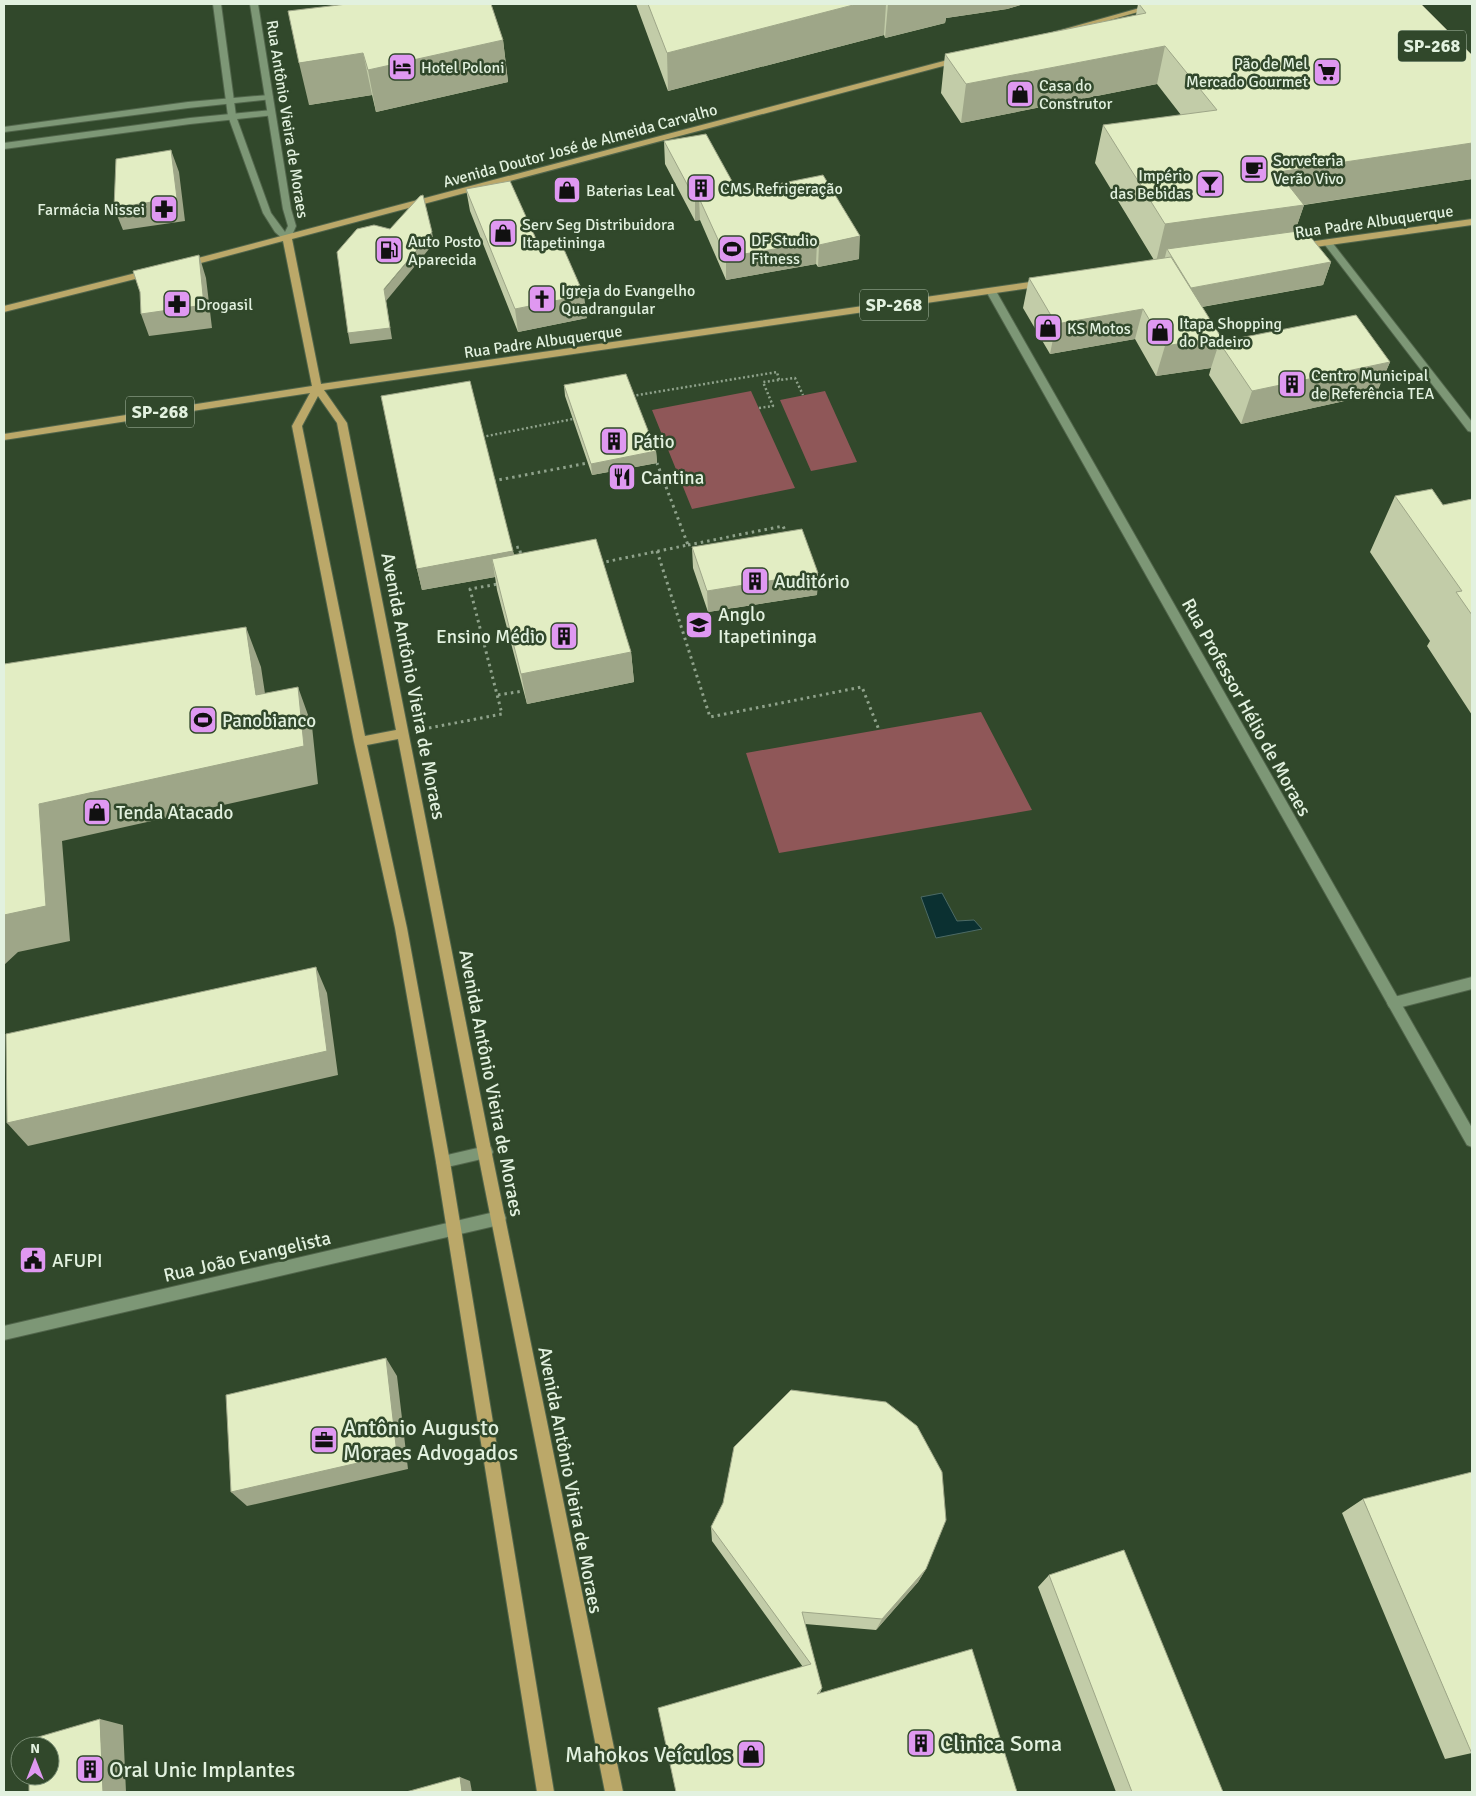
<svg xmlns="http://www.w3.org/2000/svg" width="1476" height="1796" viewBox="0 0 1476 1796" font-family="Signika,sans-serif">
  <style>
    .green { fill: #8f5758 }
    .water { fill: #0b3031; stroke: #4c6a65 }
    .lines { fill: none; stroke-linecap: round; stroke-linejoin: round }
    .lane-casing { stroke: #51654b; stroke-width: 2 }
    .street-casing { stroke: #51654b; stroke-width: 2 }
    .secondary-casing { stroke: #51654b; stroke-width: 2 }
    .primary-casing { stroke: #51654b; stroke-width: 2 }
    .path-far1 { stroke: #8fa28b; stroke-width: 2.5; stroke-dasharray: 2 2.5; stroke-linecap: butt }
    .path { stroke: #8fa28b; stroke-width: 3; stroke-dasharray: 2.5 4; stroke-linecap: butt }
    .lane { fill: #7d9776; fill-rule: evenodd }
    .street { fill: #7d9776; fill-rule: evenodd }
    .secondary { fill: #7d9776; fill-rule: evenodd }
    .primary { fill: #bba869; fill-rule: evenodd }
    .wall { fill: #c2cca8 }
    .shaded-wall { fill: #9ea688 }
    .building { fill: #e2edc3; stroke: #9ea688 }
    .labels { text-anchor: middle; stroke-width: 5; stroke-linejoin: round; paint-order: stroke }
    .far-poi-label { font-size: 16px; fill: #e2f1df; stroke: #31482b; text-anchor: start }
    .far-street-label { font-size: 16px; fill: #e2f1df; stroke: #31482b }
    .shield { fill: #31482b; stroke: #adbea9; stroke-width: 1 }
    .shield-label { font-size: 18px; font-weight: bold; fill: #e2f1df }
    .poi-label { font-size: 19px; fill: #e2f1df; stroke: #31482b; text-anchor: start }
    .street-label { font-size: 19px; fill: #e2f1df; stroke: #31482b }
    .near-poi-label { font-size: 22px; fill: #e2f1df; stroke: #31482b; text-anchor: start }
  </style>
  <rect width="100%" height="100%" fill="#31482b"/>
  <path class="green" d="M751 391 795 488 692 509 652 410Z
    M825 391 857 462 811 471 780 400Z
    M981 712 1032 810 779 853 746 753Z"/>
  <path class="water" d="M942 893 957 921 974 920 982 929 936 938 921 897Z"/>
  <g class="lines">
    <g class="lane-casing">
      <path id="lane" d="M1472 977V989L1394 1009 1389 1007 1387 1003 1389 999 1394 997Z"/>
    </g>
    <g class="street-casing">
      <path id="street" d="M269 95 273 97 272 99 188 108 4 132V127L188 102Z
        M272 110 275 111V115L190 124 4 149V143L190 118Z
        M1328 240 1331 241 1472 422V432L1468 431 1325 245 1323 243Z
        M991 288 996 291 1472 1128V1147L1467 1145 986 291Z
        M486 1146 491 1147 493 1152 491 1157 486 1158 443 1168 438 1167 436 1162 438 1157 443 1156Z
        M499 1211 504 1213 506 1218 504 1223 499 1225 4 1340V1326Z"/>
    </g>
    <g class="secondary-casing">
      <path id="secondary" d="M213 4H221L236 116 271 213 285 232 288 226 283 209 250 4H258L291 209 296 226 290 240H284L275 232 263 213 228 116Z"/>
    </g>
    <g class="primary-casing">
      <path id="primary" d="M1154 4H1166L1061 34 1054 32Z
        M959 57H962V61L292 239 321 384 1044 280 1049 283 1044 286 324 390 347 423 492 1154 623 1792H605L478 1154 398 739 367 745 407 928 450 1162 554 1792H537L436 1162 395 928 354 742 292 426 310 393 4 440V434L312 386 283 241 186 267 183 266V262ZM318 396 337 423 396 730 365 736 302 426Z
        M1472 219V225L1301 249 1296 246 1301 243Z
        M152 269 157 272 155 274 4 312V306Z"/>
    </g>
    <path class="path-far1" d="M632 396 777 372 779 380
      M759 408 773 406 763 382 795 378 803 395
      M482 437 573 419"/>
    <path class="path" d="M493 481 588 463
      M688 545 783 526 787 535
      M510 549 519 547 521 555
      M657 551 710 717 862 687 879 730
      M600 563 688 545 657 463
      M498 695 523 691
      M429 728 502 714 470 589 498 584"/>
    <use href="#lane" class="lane"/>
    <use href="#street" class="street"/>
    <use href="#secondary" class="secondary"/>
    <use href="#primary" class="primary"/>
  </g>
  <path class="wall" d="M347 4 503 40 508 82 376 112 372 95 309 105Z
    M636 4H1024L1007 9 946 18 945 23 885 38 884 35 668 91Z
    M1138 4H1421L1472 55V179L1304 205 1295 231 1331 262 1323 285 1202 307 1219 342 1390 362 1376 394 1241 424 1209 375 1211 368 1156 376 1135 339 1050 354 1023 308 1029 278 1154 260 1095 163 1103 125 1181 115 1157 84 961 123 941 93 945 54 1136 15Z
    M664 141 738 192 859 259 818 267 816 264 726 280 700 220 695 221 665 164Z
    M466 189 587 318 518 332 470 211Z
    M564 385 656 451 657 463 592 475 565 396Z
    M1395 496 1443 505 1472 499V715L1427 646 1430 641 1370 552Z
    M692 547 818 573 817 595 708 612 693 568Z
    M513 551 514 555 631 652 634 682 527 704 497 590 495 577 422 590 417 569Z
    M1363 1499 1472 1753 1445 1759 1342 1513Z
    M711 1527 926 1569 918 1582 876 1630 805 1624 822 1688 820 1693 676 1792 803 1667 712 1541Z
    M1049 1575 1223 1792H1116L1038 1587Z"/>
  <path class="shaded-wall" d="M857 4H886L884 35 668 91 667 53Z
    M888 4H1024L1007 9 946 18 945 23 885 38Z
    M503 40 508 82 376 112 368 70Z
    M1165 46 1157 84 961 123 966 84Z
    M363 53 372 95 309 105 299 63Z
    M1472 143V179L1302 205H1304L1291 243 1167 249 1164 261 1156 262 1165 224 1278 172Z
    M171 150 179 172 185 221 123 230 114 208Z
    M699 198 700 220 695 221V199Z
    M432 232 434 243 386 301 392 339 350 344 348 333Z
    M860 236 859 259 818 267 819 245Z
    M817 242 816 264 726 280V257Z
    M199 255 206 278 212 328 149 336 141 314Z
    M1331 262 1323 285 1184 310 1191 288Z
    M584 295 587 318 518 332 515 309Z
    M1143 309 1135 339 1050 354 1056 324Z
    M1221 337 1211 368 1156 376 1165 346Z
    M1390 362 1376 394 1241 424 1252 391Z
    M656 451 657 463 592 475 591 464Z
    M513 551 517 573 492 559 495 577 422 590 417 569Z
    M818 573 817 595 708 612 707 591Z
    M246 627 261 667 271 733 256 695Z
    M631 652 634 682 527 704 521 674Z
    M298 687 312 726 318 784 62 841 70 941 18 952 4 965V915L39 804Z
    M316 967 327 993 338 1075 28 1146 7 1123Z
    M386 1358 397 1376 408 1469 247 1506 231 1492Z
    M926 1569 918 1582 876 1630 882 1619Z
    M100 1719 123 1725 126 1792H103Z
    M460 1777 470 1781 472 1792H462Z"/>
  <path class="building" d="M347 4H491L503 40 368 70 363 53 299 63 288 11Z
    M648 4H857L667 53Z
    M1139 4H1421L1472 55V143L1278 172 1304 205 1165 224 1103 125 1217 110 1165 46 966 84 945 54 1146 13Z
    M706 134 738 192 823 175 860 236 819 245 817 242 726 257 699 198 695 199 664 141Z
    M171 150 177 198 114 208 116 159Z
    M510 181 541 250 562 245 584 295 515 309 466 189Z
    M423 195 432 232 384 289 390 328 348 333 337 252 357 229 374 225 390 229 420 196Z
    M1305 230 1331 262 1191 288 1167 249Z
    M199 255 204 305 141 314 140 292 133 271Z
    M1171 257 1221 337 1165 346 1143 309 1056 324 1029 278Z
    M1356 315 1390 362 1252 391 1219 342Z
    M626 374 656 451 591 464 564 385Z
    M470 381 513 551 417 569 381 396Z
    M1432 489 1443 505 1472 499V615L1456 592 1462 591 1395 496Z
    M802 529 818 573 707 591 692 547Z
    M596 539 631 652 521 674 492 559Z
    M246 627 256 695 298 687 304 746 39 804 46 906 4 915V664Z
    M316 967 327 1051 7 1123 6 1034Z
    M386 1358 397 1454 231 1492 226 1395Z
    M791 1390 886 1402 917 1426 942 1472 946 1520 926 1569 882 1619 802 1612 822 1688 817 1694 972 1649 1017 1792H676L658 1708 811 1664 711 1527 723 1503 734 1447Z
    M1472 1472V1754L1363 1499Z
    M1124 1550 1223 1792H1132L1049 1575Z
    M100 1719 103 1792H29V1776H50V1746H28V1740Z
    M460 1777 462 1792H406Z"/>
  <defs>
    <g id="hotel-square" transform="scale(1.4375)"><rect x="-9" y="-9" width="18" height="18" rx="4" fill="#df98f1" stroke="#31482b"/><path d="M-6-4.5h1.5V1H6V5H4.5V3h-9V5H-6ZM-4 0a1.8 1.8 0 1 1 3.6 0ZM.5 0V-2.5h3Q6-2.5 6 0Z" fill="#111"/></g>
    <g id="supermarket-square" transform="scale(1.4375)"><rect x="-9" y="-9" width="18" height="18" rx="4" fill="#df98f1" stroke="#31482b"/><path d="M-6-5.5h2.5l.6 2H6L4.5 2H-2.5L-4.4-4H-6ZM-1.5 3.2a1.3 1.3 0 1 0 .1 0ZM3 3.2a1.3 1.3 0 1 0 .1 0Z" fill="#111"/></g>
    <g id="shop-square" transform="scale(1.4375)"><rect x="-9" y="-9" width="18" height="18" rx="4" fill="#df98f1" stroke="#31482b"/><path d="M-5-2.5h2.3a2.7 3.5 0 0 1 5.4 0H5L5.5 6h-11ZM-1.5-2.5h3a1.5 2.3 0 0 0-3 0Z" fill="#111"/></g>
    <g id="cafe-square" transform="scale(1.4375)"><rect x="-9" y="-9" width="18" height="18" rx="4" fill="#df98f1" stroke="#31482b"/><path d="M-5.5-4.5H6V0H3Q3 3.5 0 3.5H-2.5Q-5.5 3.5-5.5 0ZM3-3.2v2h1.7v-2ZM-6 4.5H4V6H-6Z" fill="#111"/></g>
    <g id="bar-square" transform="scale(1.4375)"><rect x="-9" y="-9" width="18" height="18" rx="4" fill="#df98f1" stroke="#31482b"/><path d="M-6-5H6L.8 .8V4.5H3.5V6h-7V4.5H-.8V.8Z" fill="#111"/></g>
    <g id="building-square" transform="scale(1.4375)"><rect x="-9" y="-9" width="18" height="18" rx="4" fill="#df98f1" stroke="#31482b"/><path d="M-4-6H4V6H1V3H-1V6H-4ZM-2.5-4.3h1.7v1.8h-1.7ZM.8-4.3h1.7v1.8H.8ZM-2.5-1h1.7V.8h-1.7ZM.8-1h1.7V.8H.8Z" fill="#111"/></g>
    <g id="pharmacy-square" transform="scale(1.4375)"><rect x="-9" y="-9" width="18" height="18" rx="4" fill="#df98f1" stroke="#31482b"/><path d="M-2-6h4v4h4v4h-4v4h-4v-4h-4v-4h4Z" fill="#111"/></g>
    <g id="stadium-square" transform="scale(1.4375)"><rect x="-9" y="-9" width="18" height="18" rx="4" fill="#df98f1" stroke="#31482b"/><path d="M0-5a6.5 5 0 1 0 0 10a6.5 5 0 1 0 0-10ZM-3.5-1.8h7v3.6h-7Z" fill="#111"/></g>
    <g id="fuel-square" transform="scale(1.4375)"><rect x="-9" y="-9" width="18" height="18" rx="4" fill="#df98f1" stroke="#31482b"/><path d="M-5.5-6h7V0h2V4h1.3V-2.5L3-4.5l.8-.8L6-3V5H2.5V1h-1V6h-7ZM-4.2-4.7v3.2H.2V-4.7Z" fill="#111"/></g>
    <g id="church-square" transform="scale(1.4375)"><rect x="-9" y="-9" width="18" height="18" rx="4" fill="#df98f1" stroke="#31482b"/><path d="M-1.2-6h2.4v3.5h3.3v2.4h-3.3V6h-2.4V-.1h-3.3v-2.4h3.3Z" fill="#111"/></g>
    <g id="restaurant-square" transform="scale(1.4375)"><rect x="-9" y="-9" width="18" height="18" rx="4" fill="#df98f1" stroke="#31482b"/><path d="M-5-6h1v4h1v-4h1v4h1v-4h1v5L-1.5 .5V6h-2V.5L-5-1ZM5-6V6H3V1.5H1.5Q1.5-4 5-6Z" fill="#111"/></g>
    <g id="school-square" transform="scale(1.4375)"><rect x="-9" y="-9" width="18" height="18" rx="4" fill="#df98f1" stroke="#31482b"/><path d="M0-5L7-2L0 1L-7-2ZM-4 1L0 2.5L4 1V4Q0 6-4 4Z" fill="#111"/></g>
    <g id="civic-square" transform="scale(1.4375)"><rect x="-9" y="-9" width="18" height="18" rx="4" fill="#df98f1" stroke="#31482b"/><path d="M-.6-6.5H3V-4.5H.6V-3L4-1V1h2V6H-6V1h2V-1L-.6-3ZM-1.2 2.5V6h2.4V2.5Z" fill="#111"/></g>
    <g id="office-square" transform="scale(1.4375)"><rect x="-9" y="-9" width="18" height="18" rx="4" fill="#df98f1" stroke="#31482b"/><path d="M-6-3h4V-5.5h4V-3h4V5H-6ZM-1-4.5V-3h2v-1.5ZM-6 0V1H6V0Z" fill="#111"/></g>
  </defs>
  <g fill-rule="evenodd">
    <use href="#hotel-square" x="402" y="67"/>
    <use href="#supermarket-square" x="1327" y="72"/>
    <use href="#shop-square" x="1020" y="94"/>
    <use href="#cafe-square" x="1254" y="169"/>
    <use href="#bar-square" x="1210" y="184"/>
    <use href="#building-square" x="701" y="188"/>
    <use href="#shop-square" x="567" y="190"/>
    <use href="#pharmacy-square" x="164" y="209"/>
    <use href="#shop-square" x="503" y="233"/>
    <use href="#stadium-square" x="732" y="249"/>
    <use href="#fuel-square" x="389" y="250"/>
    <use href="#church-square" x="542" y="299"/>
    <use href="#pharmacy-square" x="177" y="304"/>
    <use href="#shop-square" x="1048" y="328"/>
    <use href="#shop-square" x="1160" y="332"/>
    <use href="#building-square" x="1292" y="384"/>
    <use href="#building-square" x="614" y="441"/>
    <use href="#restaurant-square" x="622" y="477"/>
    <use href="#building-square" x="755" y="581"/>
    <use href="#school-square" x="699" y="625"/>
    <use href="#building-square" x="564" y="636"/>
    <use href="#stadium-square" x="203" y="720"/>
    <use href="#shop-square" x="97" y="812"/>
    <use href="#civic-square" x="33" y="1260"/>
    <use href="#office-square" x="324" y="1440"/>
    <use href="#building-square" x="921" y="1743"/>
    <use href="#shop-square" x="751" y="1754"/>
    <use href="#building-square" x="90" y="1769"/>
  </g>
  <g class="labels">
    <g class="far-poi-label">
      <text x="1308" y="69" text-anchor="end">Pão de Mel<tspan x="1308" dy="18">Mercado Gourmet</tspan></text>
      <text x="421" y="73">Hotel Poloni</text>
      <text x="1039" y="91">Casa do<tspan x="1039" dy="18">Construtor</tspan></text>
      <text x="1273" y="166">Sorveteria<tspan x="1273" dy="18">Verão Vivo</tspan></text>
      <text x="1191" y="181" text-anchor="end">Império<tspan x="1191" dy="18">das Bebidas</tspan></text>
      <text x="720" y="194">CMS Refrigeração</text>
      <text x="586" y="196">Baterias Leal</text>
      <text x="145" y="215" text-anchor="end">Farmácia Nissei</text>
      <text x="522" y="230">Serv Seg Distribuidora<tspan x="522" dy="18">Itapetininga</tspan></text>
      <text x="751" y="246">DF Studio<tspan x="751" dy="18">Fitness</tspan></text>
      <text x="408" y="247">Auto Posto<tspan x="408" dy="18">Aparecida</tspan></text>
      <text x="561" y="296">Igreja do Evangelho<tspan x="561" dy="18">Quadrangular</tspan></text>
      <text x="196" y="310">Drogasil</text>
      <text x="1179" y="329">Itapa Shopping<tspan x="1179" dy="18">do Padeiro</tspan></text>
      <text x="1067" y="334">KS Motos</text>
      <text x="1311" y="381">Centro Municipal<tspan x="1311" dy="18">de Referência TEA</tspan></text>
    </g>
    <g class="far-street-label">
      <text transform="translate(288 119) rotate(81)" y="6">Rua Antônio Vieira de Moraes</text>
      <text transform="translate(580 145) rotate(-15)" y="6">Avenida Doutor José de Almeida Carvalho</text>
      <text transform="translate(1374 221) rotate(-8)" y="6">Rua Padre Albuquerque</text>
      <text transform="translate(543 341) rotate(-8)" y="6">Rua Padre Albuquerque</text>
    </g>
    <g class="shield">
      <rect x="1398" y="30.5" width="68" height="31" rx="4"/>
      <rect x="860" y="289.5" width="68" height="31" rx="4"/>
      <rect x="126" y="396.5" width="68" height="31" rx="4"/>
    </g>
    <g class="shield-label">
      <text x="1432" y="52">SP-268</text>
      <text x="894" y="311">SP-268</text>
      <text x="160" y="418">SP-268</text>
    </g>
    <g class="poi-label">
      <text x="633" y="448">Pátio</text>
      <text x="641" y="484">Cantina</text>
      <text x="774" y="588">Auditório</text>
      <text x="718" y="621">Anglo<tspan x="718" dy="22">Itapetininga</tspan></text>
      <text x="545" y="643" text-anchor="end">Ensino Médio</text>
      <text x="222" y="727">Panobianco</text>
      <text x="116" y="819">Tenda Atacado</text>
      <text x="52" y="1267">AFUPI</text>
    </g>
    <g class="street-label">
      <text transform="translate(414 686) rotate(79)" y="7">Avenida Antônio Vieira de Moraes</text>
      <text transform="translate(1247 707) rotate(61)" y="7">Rua Professor Hélio de Moraes</text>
      <text transform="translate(492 1083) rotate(79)" y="7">Avenida Antônio Vieira de Moraes</text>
      <text transform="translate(247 1256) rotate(-13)" y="7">Rua João Evangelista</text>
      <text transform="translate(571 1480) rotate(79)" y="7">Avenida Antônio Vieira de Moraes</text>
    </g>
    <g class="near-poi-label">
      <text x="343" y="1435">Antônio Augusto<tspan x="343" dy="25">Moraes Advogados</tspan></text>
      <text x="940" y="1751">Clinica Soma</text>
      <text x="732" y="1762" text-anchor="end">Mahokos Veículos</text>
      <text x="109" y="1777">Oral Unic Implantes</text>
    </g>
  </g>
  <rect width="1476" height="1796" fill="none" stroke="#e2f1df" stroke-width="10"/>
  <g transform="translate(35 1761)"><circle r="24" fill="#31482b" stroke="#788c73"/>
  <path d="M0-4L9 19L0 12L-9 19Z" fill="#df98f1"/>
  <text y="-8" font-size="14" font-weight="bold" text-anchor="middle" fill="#e2f1df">N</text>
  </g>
</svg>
